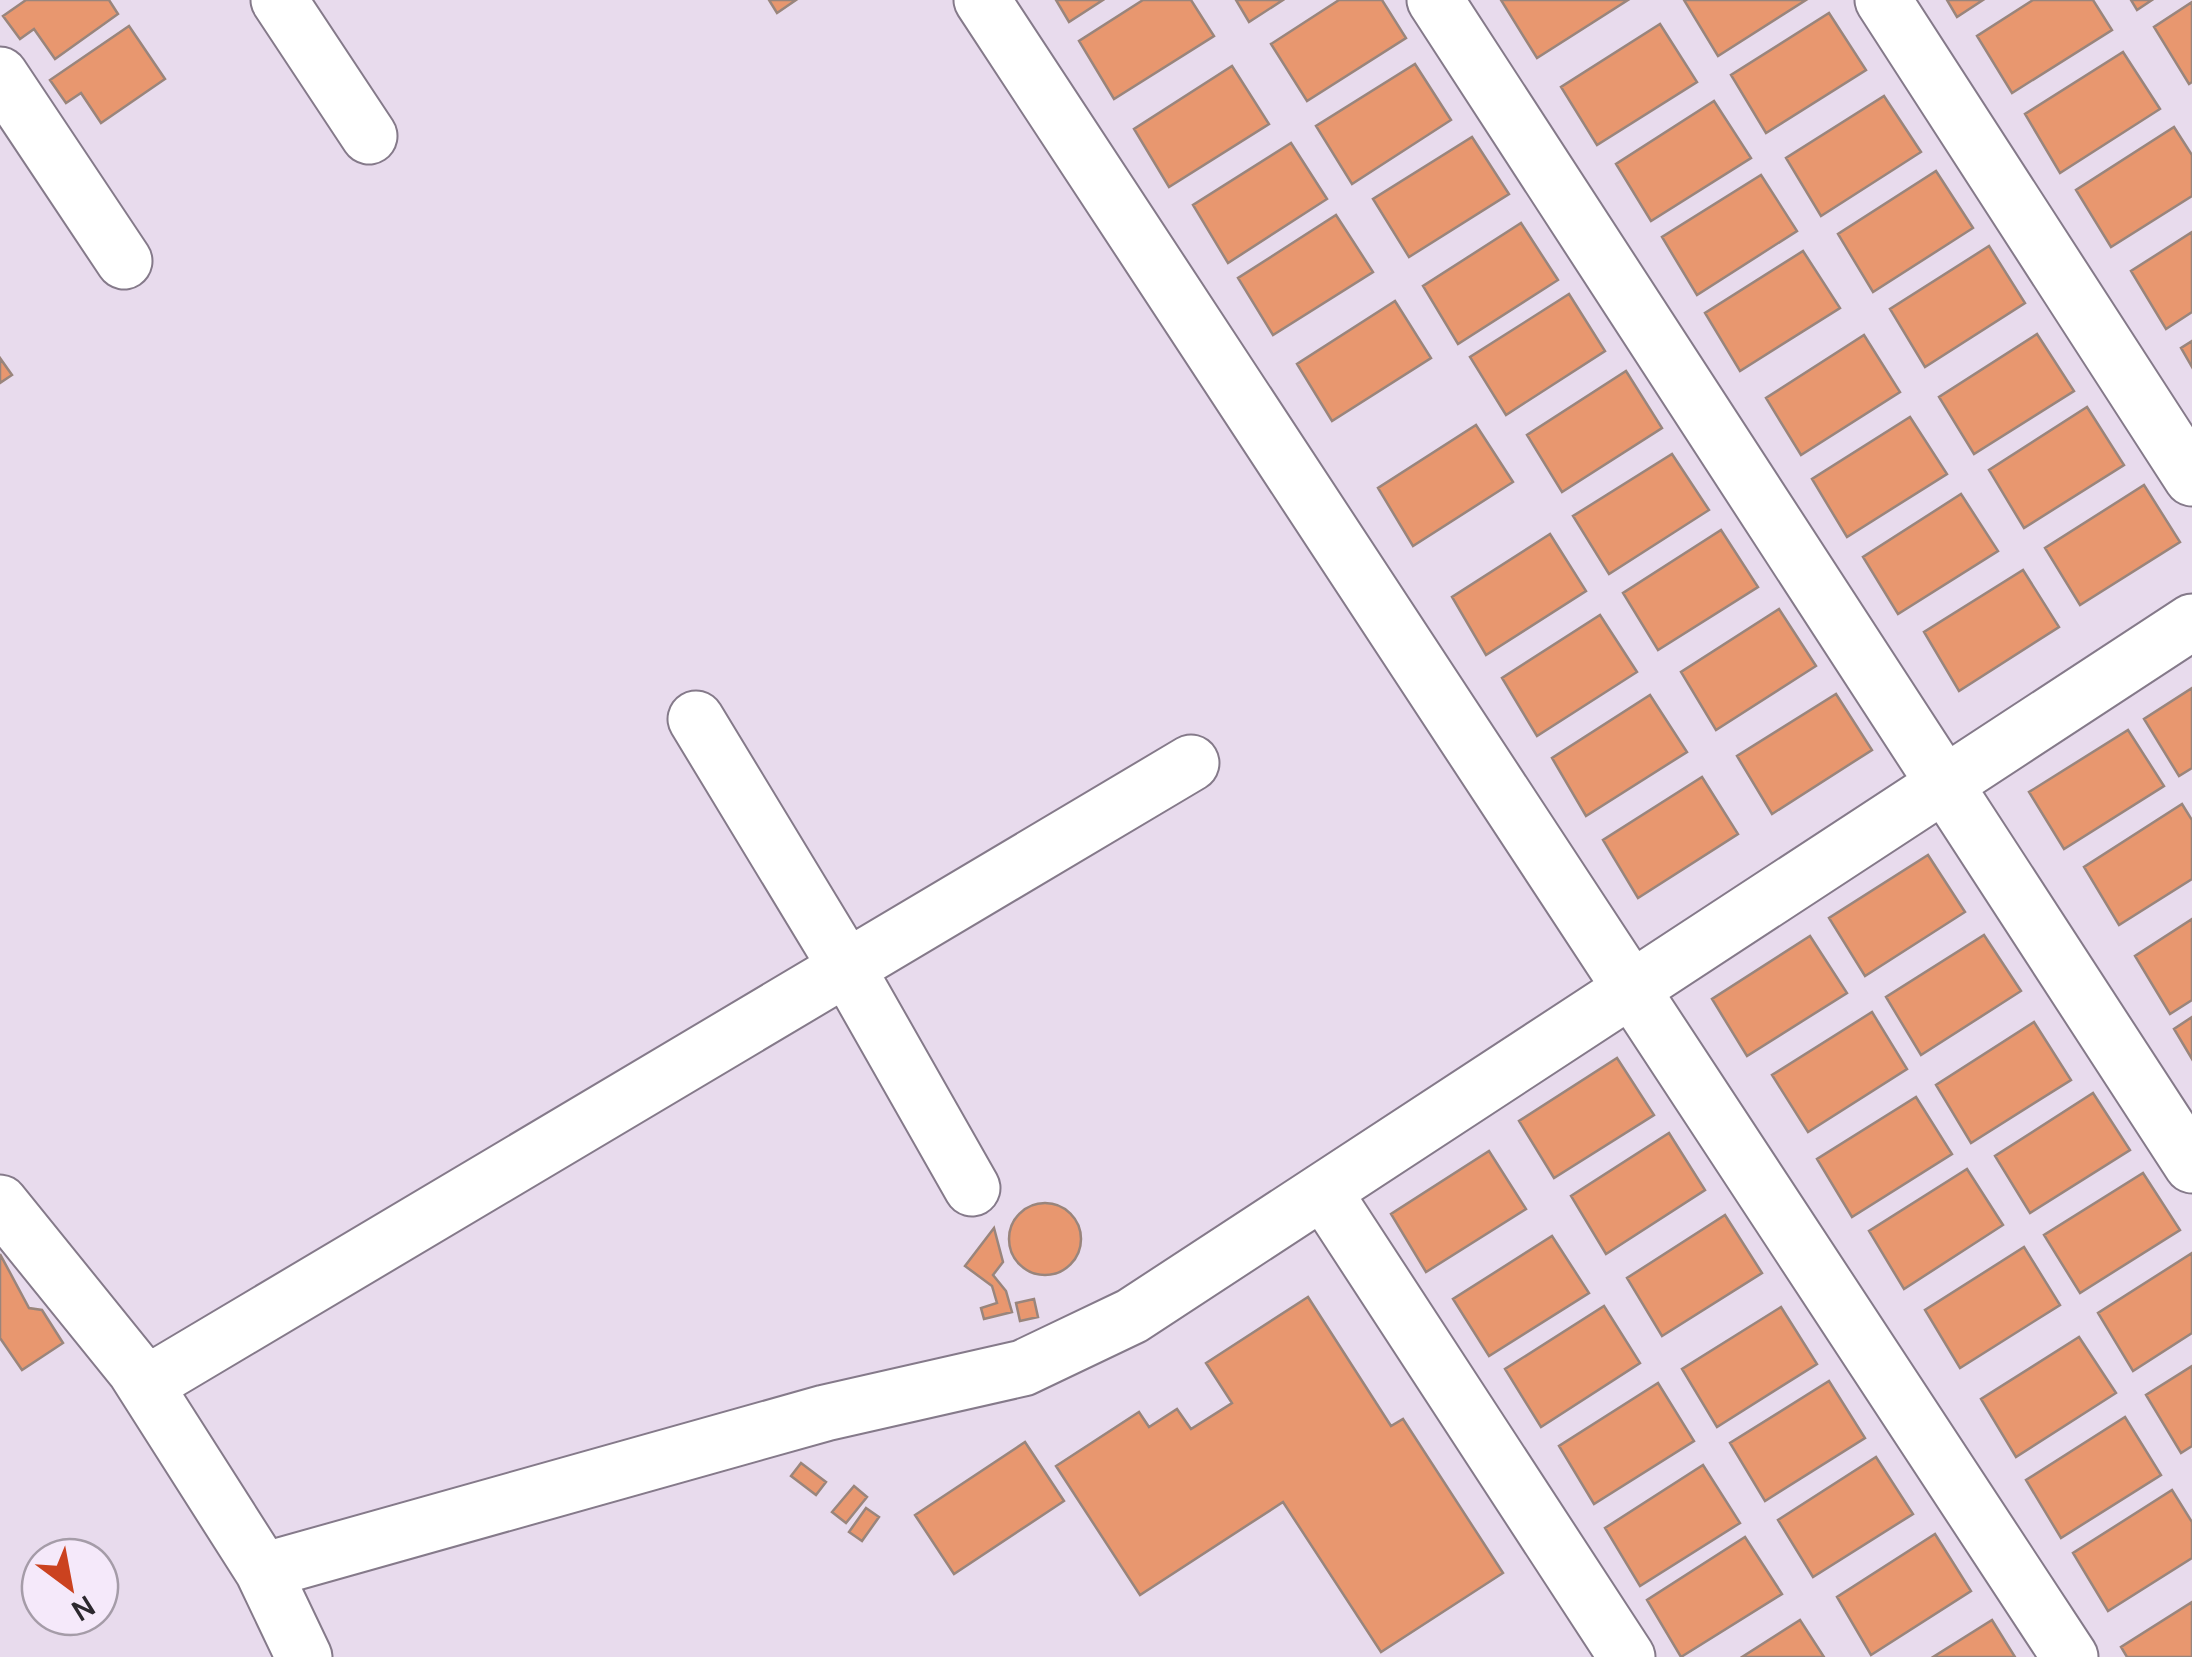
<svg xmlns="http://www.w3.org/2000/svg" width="2192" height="1657" viewBox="0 0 2192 1657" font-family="Manrope,sans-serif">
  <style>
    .building { fill: #e8976f; stroke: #99857c; stroke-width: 2.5 }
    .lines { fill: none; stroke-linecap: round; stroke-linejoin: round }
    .minor-casing { stroke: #857a8a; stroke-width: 59 }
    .minor { stroke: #fff; stroke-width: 55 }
  </style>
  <rect width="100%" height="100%" fill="#e8dbed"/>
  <path class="building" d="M26 0H109L118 14 55 59 34 29 20 39 3 16Z
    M769 0H796L777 13Z
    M1056 0H1103L1069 22Z
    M1143 0H1191L1214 36 1114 99 1079 41Z
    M1236 0H1283L1249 22Z
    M1339 0H1382L1406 38 1307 101 1271 44Z
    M1501 0H1628L1537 58Z
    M1684 0H1806L1718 56Z
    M1947 0H1983L1957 17Z
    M2033 0H2093L2112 30 2012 93 1977 36Z
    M2131 0H2152L2137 10Z
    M2192 2V82L2189 84 2154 27Z
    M1829 13 1866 70 1766 133 1731 75Z
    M1660 24 1697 82 1597 145 1561 87Z
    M129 26 165 79 101 123 81 93 66 103 50 80Z
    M2123 52 2160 109 2060 173 2025 114Z
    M1415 64 1451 120 1352 184 1316 126Z
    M1232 66 1269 124 1169 187 1134 129Z
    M1884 96 1921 152 1821 216 1786 158Z
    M1714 101 1751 158 1651 221 1616 164Z
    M2174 127 2192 155V196L2111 247 2076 190Z
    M1472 137 1509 194 1409 257 1373 199Z
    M1291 143 1327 199 1228 263 1193 205Z
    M1936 171 1973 228 1873 292 1838 234Z
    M1761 175 1797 231 1697 295 1662 237Z
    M1336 215 1373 272 1273 335 1238 278Z
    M1521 223 1558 280 1458 344 1423 286Z
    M2192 232V312L2166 329 2131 271Z
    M1989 246 2025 303 1925 367 1890 309Z
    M1803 251 1840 308 1740 371 1705 313Z
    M1569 294 1605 351 1506 415 1470 357Z
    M1395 301 1431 358 1332 421 1297 364Z
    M2037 334 2074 391 1974 454 1939 397Z
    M1864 335 1900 392 1801 455 1766 398Z
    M2192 341V367L2181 348Z
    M0 358 12 375 0 383Z
    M1626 371 1662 428 1562 492 1527 435Z
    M2087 407 2124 465 2024 528 1989 470Z
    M1910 417 1947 474 1847 537 1812 479Z
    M1476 425 1513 482 1413 546 1378 488Z
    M1672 454 1709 510 1609 574 1573 516Z
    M2144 485 2180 542 2080 605 2045 548Z
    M1961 494 1998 551 1898 614 1863 557Z
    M1721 530 1758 587 1658 650 1623 593Z
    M1550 534 1586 591 1486 655 1452 597Z
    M2023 570 2059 627 1959 691 1924 632Z
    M1779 609 1816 666 1716 730 1681 672Z
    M1600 615 1637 672 1537 736 1502 678Z
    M2192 688V768L2179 776 2144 719Z
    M1836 694 1872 750 1772 814 1737 756Z
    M1650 695 1687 752 1586 816 1552 758Z
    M2128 730 2164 786 2064 849 2029 792Z
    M1702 777 1738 834 1638 898 1603 840Z
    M2182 804 2192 820V879L2119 925 2084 867Z
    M1928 855 1965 912 1865 976 1829 918Z
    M2192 919V1000L2170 1014 2135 956Z
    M1984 935 2021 991 1921 1055 1886 997Z
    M1810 936 1847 993 1747 1056 1712 999Z
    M1872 1012 1907 1069 1808 1132 1772 1075Z
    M2192 1017V1059L2174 1029Z
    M2034 1022 2071 1080 1971 1143 1936 1085Z
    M1617 1058 1654 1115 1554 1178 1519 1121Z
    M2093 1093 2130 1150 2030 1213 1995 1156Z
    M1916 1097 1952 1154 1852 1217 1817 1159Z
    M1669 1133 1705 1190 1606 1254 1571 1196Z
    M1489 1151 1526 1209 1426 1272 1391 1214Z
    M1967 1169 2003 1225 1904 1289 1869 1231Z
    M2143 1173 2180 1230 2080 1293 2044 1235Z
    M1009 1239a36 36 0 1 1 72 0a36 36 0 1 1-72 0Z
    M1725 1215 1762 1273 1662 1336 1627 1278Z
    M994 1228 1003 1262 993 1275 1006 1291 1012 1312 984 1319 981 1308 997 1303 992 1286 965 1266Z
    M1552 1236 1589 1293 1489 1356 1453 1299Z
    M2024 1247 2060 1305 1960 1368 1925 1310Z
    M2192 1253V1333L2133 1371 2098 1313Z
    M0 1254 29 1308 42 1310 63 1343 22 1370 0 1338Z
    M1308 1297 1391 1426 1403 1419 1503 1573 1381 1652 1283 1502 1140 1595 1056 1466 1139 1412 1149 1427 1177 1409 1191 1429 1232 1403 1206 1363Z
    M1034 1299 1038 1317 1020 1321 1016 1303Z
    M1604 1306 1640 1363 1541 1427 1505 1369Z
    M1781 1307 1817 1364 1717 1427 1682 1369Z
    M2079 1337 2116 1393 2016 1457 1981 1399Z
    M2192 1366V1446L2181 1453 2146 1395Z
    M1829 1381 1865 1438 1765 1501 1730 1443Z
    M1658 1383 1694 1441 1594 1504 1559 1446Z
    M2125 1417 2161 1475 2061 1538 2026 1480Z
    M1025 1442 1064 1501 954 1574 915 1515Z
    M1876 1457 1913 1514 1813 1577 1778 1520Z
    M801 1463 826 1482 816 1495 791 1476Z
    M1703 1465 1740 1523 1640 1586 1605 1528Z
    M854 1486 867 1497 846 1523 832 1512Z
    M2172 1490 2192 1522V1558L2108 1611 2073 1553Z
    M866 1508 879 1517 862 1541 849 1532Z
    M1935 1534 1971 1591 1871 1655 1837 1597Z
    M1745 1537 1782 1594 1681 1657 1647 1600Z
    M2192 1602V1657H2127L2121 1647Z
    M1800 1620 1824 1657H1742Z
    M1992 1620 2015 1657H1933Z"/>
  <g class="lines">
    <g class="minor-casing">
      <path id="minor" d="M279 0 369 136
        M982 0 2070 1657
        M1435 0 2192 1165
        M1883 0 2192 478
        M0 75 124 261
        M696 719 847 968 972 1188
        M1323 1191 1627 1657
        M0 1203 135 1370 263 1571 304 1657
        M145 1385 1191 763
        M263 1571 825 1413 1023 1368 1132 1316 2192 622"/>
    </g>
    <use href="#minor" class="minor"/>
  </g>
  <g transform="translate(70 1587) rotate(148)"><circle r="48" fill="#f5e9fa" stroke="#a59ca8" stroke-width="2.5"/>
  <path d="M0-8L18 38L0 25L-18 38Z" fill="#cb421f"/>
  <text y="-15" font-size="28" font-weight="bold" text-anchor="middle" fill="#2c282e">N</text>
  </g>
</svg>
